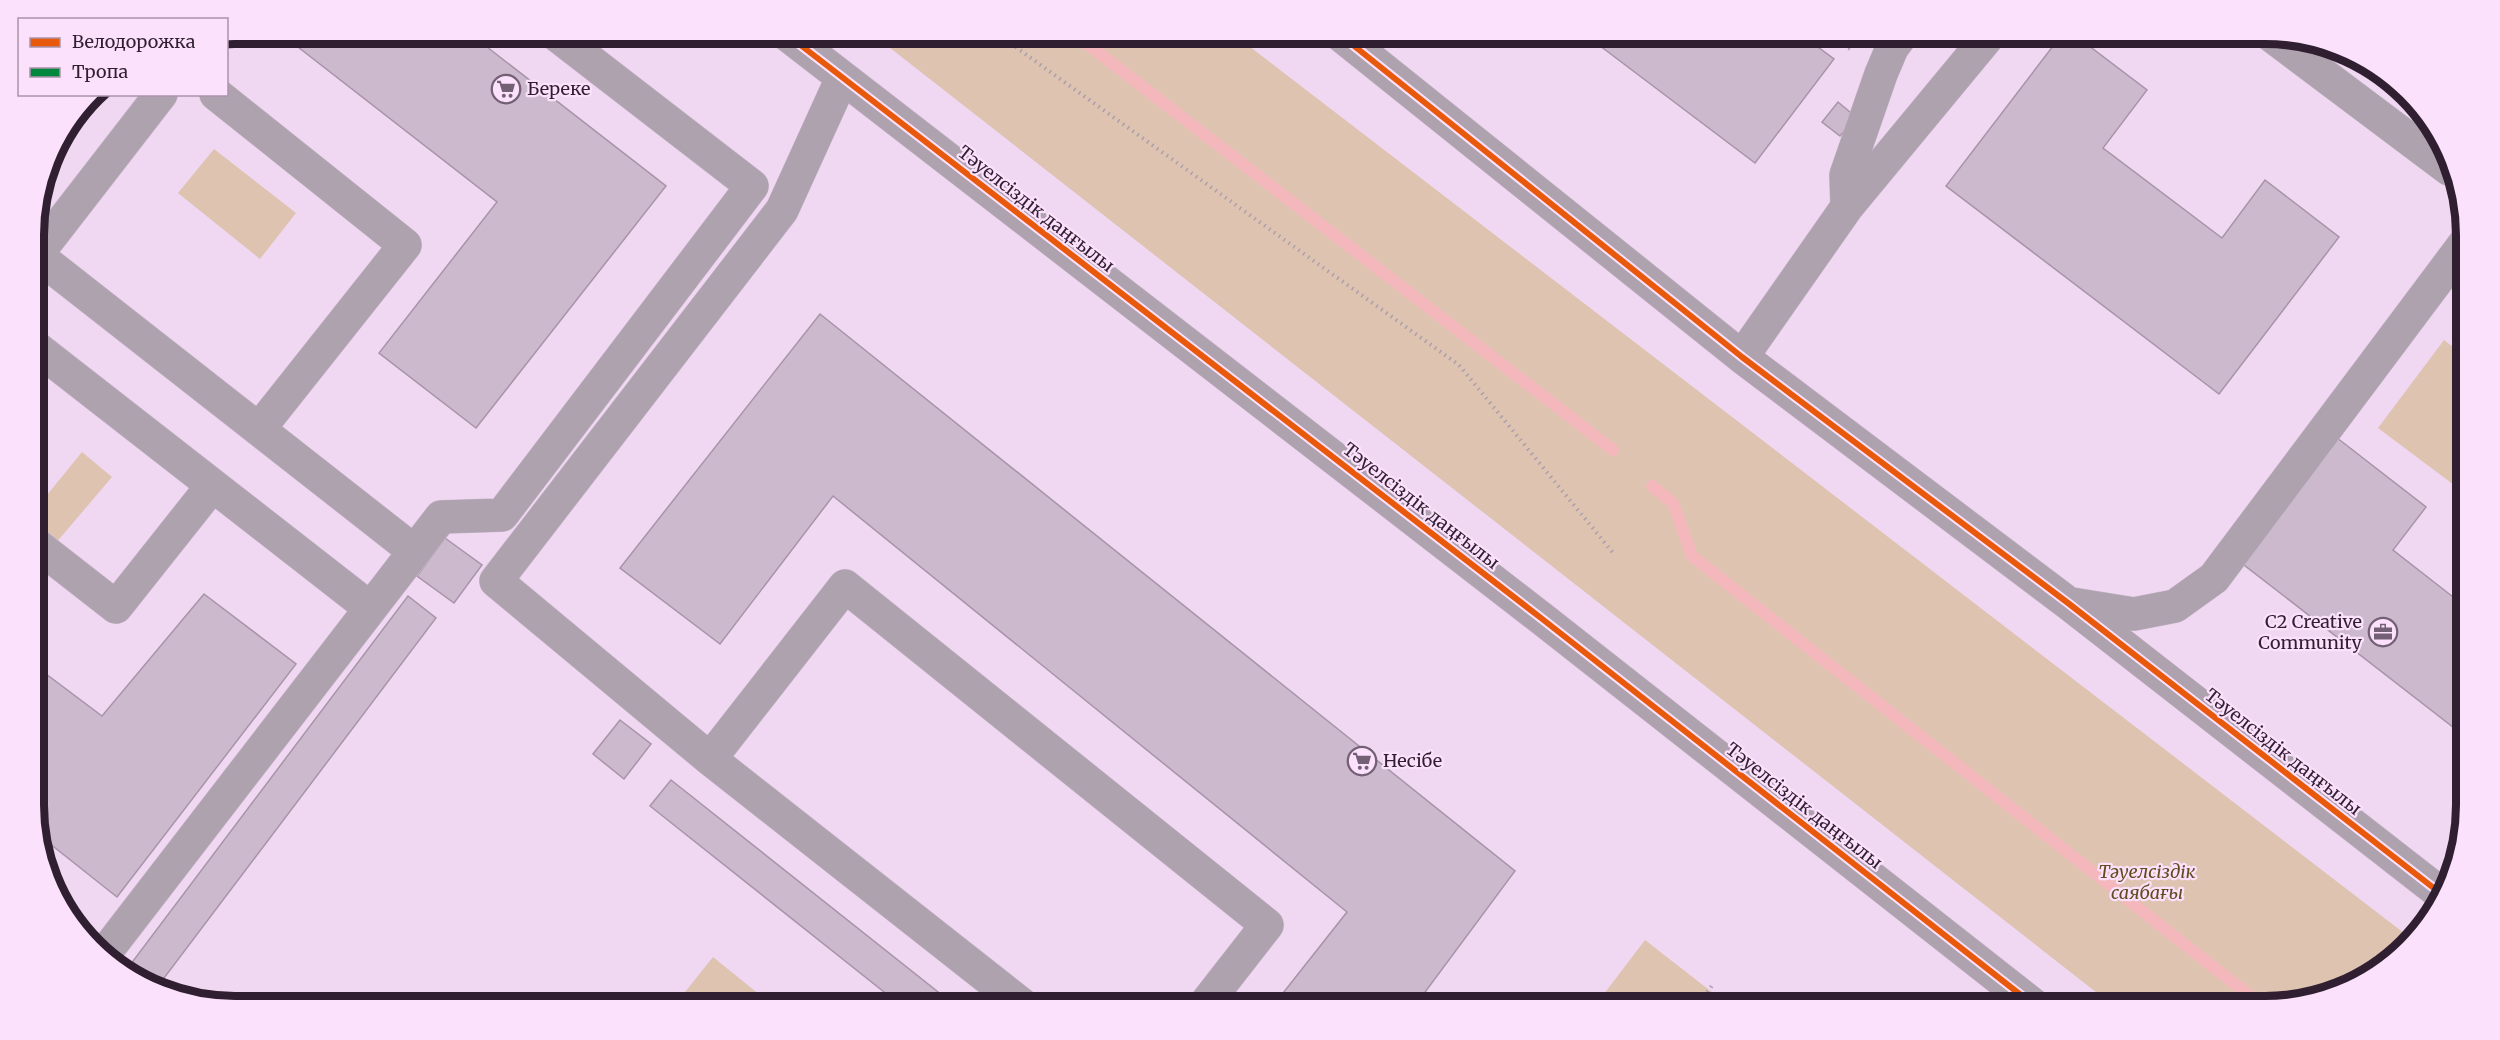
<svg xmlns="http://www.w3.org/2000/svg" width="2500" height="1040" viewBox="0 0 2500 1040" font-family="Merriweather,serif">
  <style>
    .green { fill: #ddc3b0 }
    .lines { fill: none; stroke-linecap: round; stroke-linejoin: round }
    .stream { stroke: #f4b8bc; stroke-width: 12 }
    .building { fill: #ccb9cd; stroke: #a794a8; stroke-width: 1.5 }
    .minor-casing { stroke: #ccb8cd; stroke-width: 34 }
    .path { stroke: #ac9fac; stroke-width: 4; stroke-dasharray: 1.5 4.5; stroke-linecap: butt }
    .minor { stroke: #aea2af; stroke-width: 33 }
    .quiet { stroke: #00873e; stroke-width: 4.5; stroke-dasharray: 9 4.5; stroke-linecap: butt }
    .cycleway-casing { stroke: #fce1fd; stroke-width: 10 }
    .cycleway { stroke: #e8590c; stroke-width: 6 }
    .labels { text-anchor: middle; stroke-width: 4.5; stroke-linejoin: round; paint-order: stroke }
    .poi-label { font-size: 18px; fill: #301f31; stroke: #fce1fd; text-anchor: start }
    .street-label { font-size: 18px; fill: #301f31; stroke: #fce1fd }
    .park-label { font-size: 18px; font-style: italic; fill: #624c1d; stroke: #fce1fd }
    .rim { fill: none; stroke: #301f31; stroke-width: 8 }
  </style>
  <rect width="100%" height="100%" fill="#f0d8f2"/>
  <path class="green" d="M871 33H1232L2413 940 2378 973 2279 1007H2115Z
    M214 149 296 213 260 259 178 193Z
    M2444 340 2466 357V494L2378 428Z
    M34 411 48 423 34 440Z
    M82 452 112 477 55 544 34 527V511Z
    M1645 940 1731 1007H1594Z
    M713 957 775 1007H673Z"/>
  <g class="lines">
    <path class="stream" d="M1073 33 1613 450
      M1652 486 1673 503 1692 556 2264 1007"/>
  </g>
  <path class="building" d="M280 33H469L666 186 476 428 379 353 497 202Z
    M1583 33H1799L1834 59 1755 163Z
    M2063 33H2072L2147 90 2103 148 2222 238 2265 180 2339 237 2219 394 1946 186Z
    M1838 102 1856 117 1840 136 1822 122Z
    M820 314 1515 871 1414 1007H1272L1347 912 833 496 720 644 620 568Z
    M2332 434 2426 507 2393 550 2466 607 2467 738 2235 558Z
    M445 538 482 565 454 603 417 576Z
    M204 594 296 664 117 897 35 832 34 665 102 716Z
    M408 596 436 618 155 990 127 969Z
    M620 720 651 744 624 779 593 754Z
    M671 780 957 1007H903L650 806Z"/>
  <g class="lines">
    <g class="minor-casing">
      <path id="minor" d="M785 33 1541 618 2036 1007
        M1338 33 1742 357 2068 603 2444 896
        M2268 33 2449 169
        M842 78 782 210 496 581 710 759 1025 1007
        M216 94 405 245 259 429
        M1847 207 1846 175 1881 74 1892 48 1903 33
        M34 253 414 551
        M34 258 161 94
        M34 346 370 608
        M1742 357 1847 207 1991 33
        M34 543 116 607 212 486
        M2072 604 2134 614 2175 606 2214 578 2465 243
        M710 759 845 586 1267 925 1203 1007
        M108 949 441 517 502 515 752 186 554 33"/>
    </g>
    <path class="path" d="M996 33 1459 365 1614 554
      M1830 33 1850 49
      M1665 1007H1679
      M1697 1007 1713 984"/>
    <use href="#minor" class="minor"/>
    <path class="quiet" d="M107 953 108 949"/>
    <g class="cycleway-casing">
      <path id="cycleway" d="M785 33 1541 618 2036 1007
        M1338 33 1742 357 2068 603 2444 896"/>
    </g>
    <use href="#cycleway" class="cycleway"/>
  </g>
  <defs>
    <g id="supermarket-ring" transform="scale(1.5)"><circle r="9.5" fill="#fce1fd" stroke="#736075" stroke-width="1.5"/><path d="M-6-5.5h2.5l.6 2H6L4.5 2H-2.5L-4.4-4H-6ZM-1.5 3.2a1.3 1.3 0 1 0 .1 0ZM3 3.2a1.3 1.3 0 1 0 .1 0Z" fill="#736075"/></g>
    <g id="office-ring" transform="scale(1.5)"><circle r="9.5" fill="#fce1fd" stroke="#736075" stroke-width="1.5"/><path d="M-6-3h4V-5.5h4V-3h4V5H-6ZM-1-4.5V-3h2v-1.5ZM-6 0V1H6V0Z" fill="#736075"/></g>
  </defs>
  <g fill-rule="evenodd">
    <use href="#supermarket-ring" x="506" y="89"/>
    <use href="#office-ring" x="2383" y="632"/>
    <use href="#supermarket-ring" x="1362" y="761"/>
  </g>
  <g class="labels">
    <g class="poi-label">
      <text x="527" y="95">Береке</text>
      <text x="2362" y="628" text-anchor="end">C2 Creative<tspan x="2362" dy="21">Community</tspan></text>
      <text x="1383" y="767">Несiбе</text>
    </g>
    <g class="street-label">
      <text transform="translate(1036 209) rotate(38)" y="6">Тәуелсіздік даңғылы</text>
      <text transform="translate(1421 506) rotate(38)" y="6">Тәуелсіздік даңғылы</text>
      <text transform="translate(2283 752) rotate(38)" y="6">Тәуелсіздік даңғылы</text>
      <text transform="translate(1804 806) rotate(38)" y="6">Тәуелсіздік даңғылы</text>
    </g>
    <g class="park-label">
      <text x="2147" y="878">Тәуелсіздік<tspan x="2147" dy="21">саябағы</tspan></text>
    </g>
  </g>
  <path d="M0 0H2500V1040H0ZM235 44H2265A191 191 0 0 1 2456 235V805A191 191 0 0 1 2265 996H235A191 191 0 0 1 44 805V235A191 191 0 0 1 235 44Z" fill="#fce1fd" fill-rule="evenodd"/>
  <path class="rim" d="M235 44H2265A191 191 0 0 1 2456 235V805A191 191 0 0 1 2265 996H235A191 191 0 0 1 44 805V235A191 191 0 0 1 235 44Z"/>
  <rect x="18" y="18" width="210" height="78" fill="#fce1fd" stroke="#aa93ab" stroke-width="1.5"/>
  <rect x="30" y="38" width="30" height="9" fill="#e8590c" stroke="#aa93ab" stroke-width="1.5"/>
  <text x="72" y="48" font-size="18" fill="#301f31">Велодорожка</text>
  <rect x="30" y="68" width="30" height="9" fill="#00873e" stroke="#aa93ab" stroke-width="1.5"/>
  <text x="72" y="78" font-size="18" fill="#301f31">Тропа</text>
</svg>
